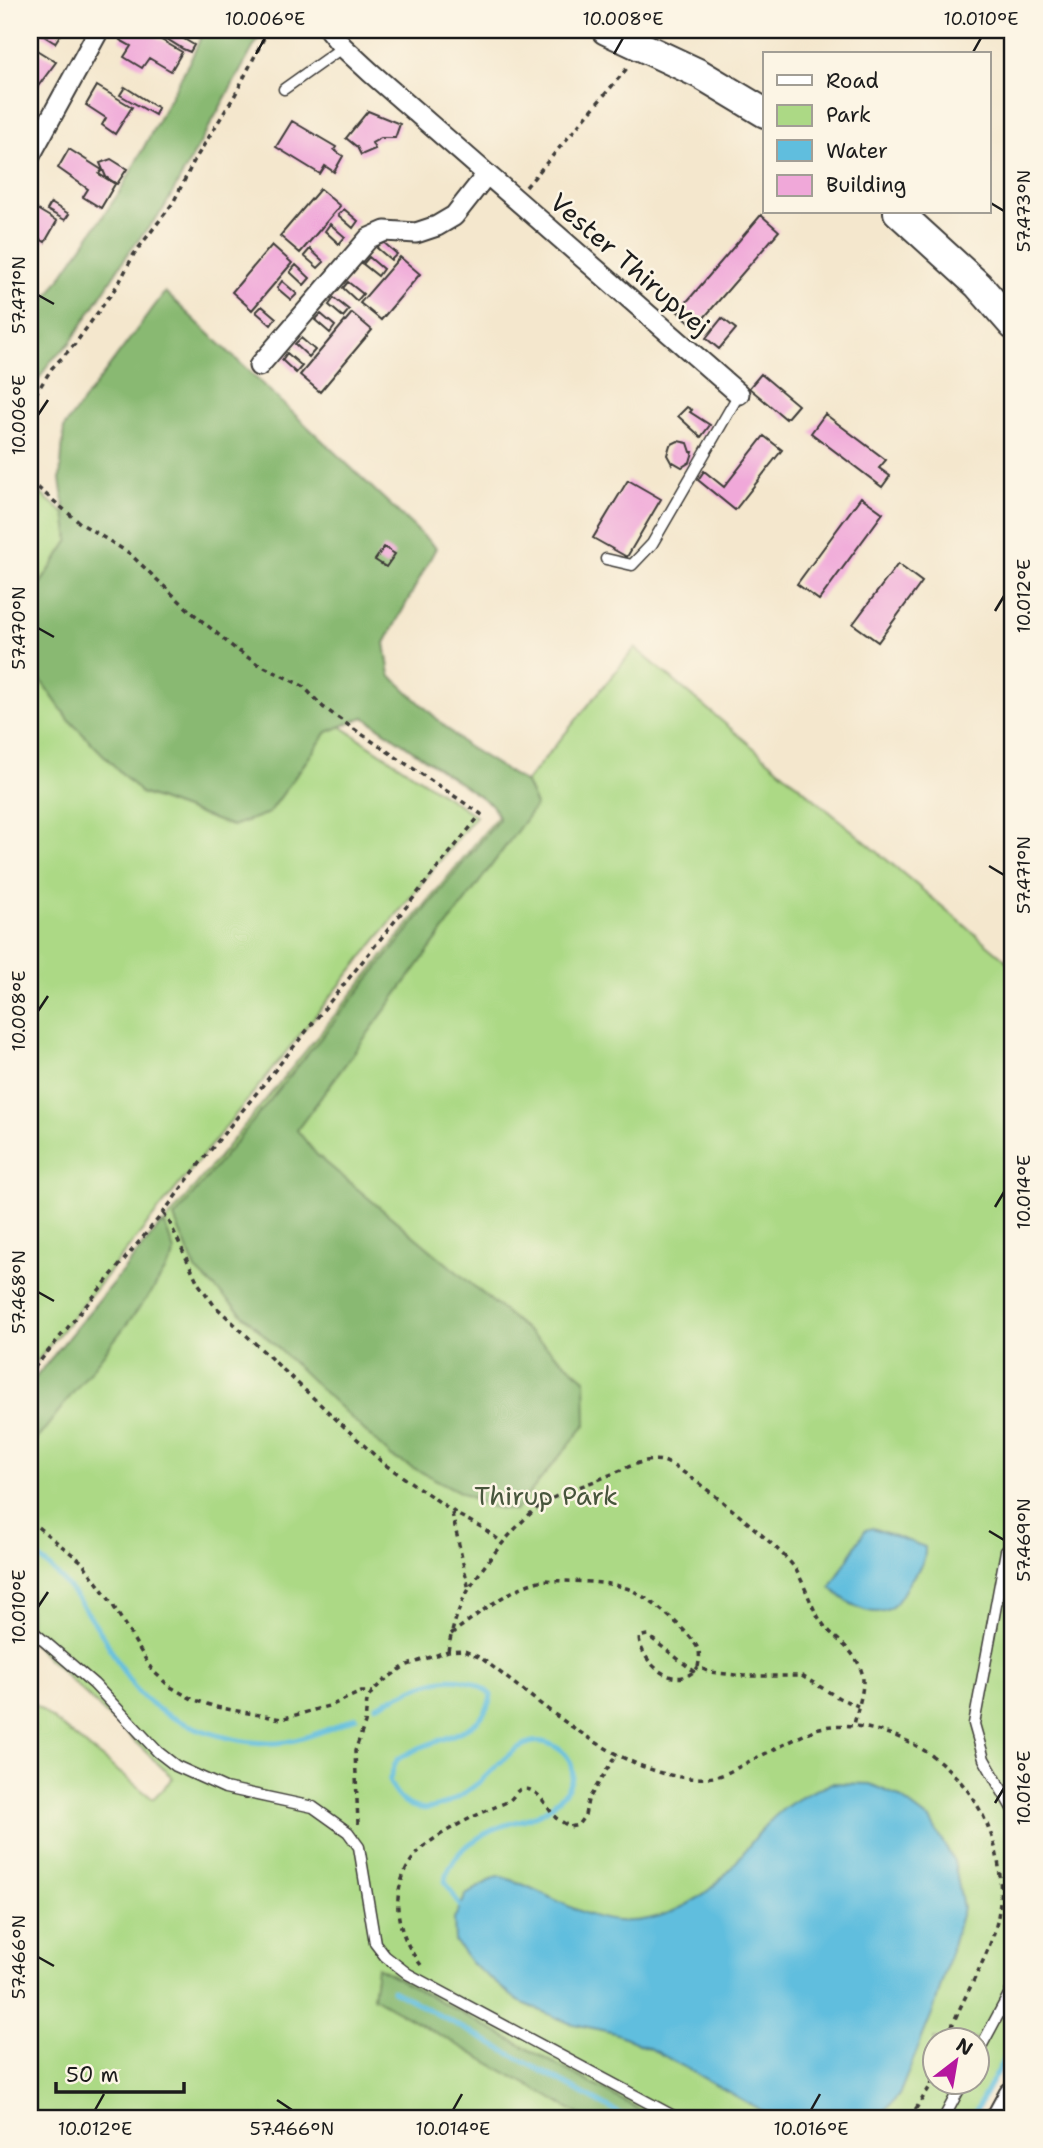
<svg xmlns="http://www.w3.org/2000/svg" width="1043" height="2148" viewBox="0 0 1043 2148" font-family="'Shantell Sans',sans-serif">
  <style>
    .green { fill: #acd985; stroke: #647a50; stroke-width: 2; fill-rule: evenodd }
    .forest { fill: #89b972; stroke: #526a47; stroke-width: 2 }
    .water { fill: #60bede; stroke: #3e6d7d; stroke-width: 2 }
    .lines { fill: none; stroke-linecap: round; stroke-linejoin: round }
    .stream { stroke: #60bede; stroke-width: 5 }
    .building { fill: #f0a8d9 }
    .lane-casing { stroke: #3c3a37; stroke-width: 13 }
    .street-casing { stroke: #3c3a37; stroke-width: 23 }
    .secondary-casing { stroke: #3c3a37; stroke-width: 32 }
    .path { stroke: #3c3a37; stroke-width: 3.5; stroke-dasharray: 5 5; stroke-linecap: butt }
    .lane { stroke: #fff; stroke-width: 10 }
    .street { stroke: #fff; stroke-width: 19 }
    .secondary { stroke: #fff; stroke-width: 28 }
    .ticks { fill: none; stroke: #1c1c1c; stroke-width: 2.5 }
    .labels { text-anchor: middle; stroke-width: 5; stroke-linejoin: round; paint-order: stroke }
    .street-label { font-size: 26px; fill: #1c1c1c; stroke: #fcf5e5 }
    .park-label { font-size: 26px; fill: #47553c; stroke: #fcf5e5 }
    .neatline { fill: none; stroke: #1c1c1c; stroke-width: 2.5 }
    .ticks-label { font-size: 18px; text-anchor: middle; fill: #1c1c1c }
  </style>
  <rect width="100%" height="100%" fill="#fcf5e5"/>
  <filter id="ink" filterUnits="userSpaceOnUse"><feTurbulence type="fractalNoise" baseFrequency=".0143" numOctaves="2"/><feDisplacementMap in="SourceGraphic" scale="14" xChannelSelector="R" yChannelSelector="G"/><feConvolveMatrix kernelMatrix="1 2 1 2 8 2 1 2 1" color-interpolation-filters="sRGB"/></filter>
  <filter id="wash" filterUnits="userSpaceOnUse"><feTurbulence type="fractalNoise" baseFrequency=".00686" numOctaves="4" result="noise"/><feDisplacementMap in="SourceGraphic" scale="28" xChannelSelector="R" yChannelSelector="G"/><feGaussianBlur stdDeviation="1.57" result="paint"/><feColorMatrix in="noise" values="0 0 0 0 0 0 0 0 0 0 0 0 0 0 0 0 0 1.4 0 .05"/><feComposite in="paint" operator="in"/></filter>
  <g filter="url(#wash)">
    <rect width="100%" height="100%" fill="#f4e7cd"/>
    <path class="green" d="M30 485 65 514 69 540 33 595 140 793 232 826 269 813 327 732 340 726 476 816 30 1370Z
      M635 648 1013 966V2046L972 2118H30V1701L153 1799 173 1778 30 1641V1388ZM934 2039H976V2082H934Z"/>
    <path class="forest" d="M204 30H263L163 210 131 249 70 343 50 362 30 393V322L121 190 193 55Z
      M165 292 436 548 385 643 390 675 465 745 526 783 536 805 297 1130 317 1155 585 1379 586 1424 515 1511 487 1506 392 1457 196 1270 174 1218 499 819 492 805 364 717 327 732 269 813 232 826 141 793 69 720 34 671 33 595 69 540 60 479 64 427Z
      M161 1224 165 1225 174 1251 173 1258 151 1293 30 1448V1384Z
      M377 1967 655 2118H586L373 1997Z"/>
    <path class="water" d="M872 1528 925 1547C926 1563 919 1568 910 1581 905 1588 901 1599 894 1605 875 1623 844 1602 831 1587L865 1530Z
      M832 1783 870 1784 898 1796 930 1820 954 1861 963 1908 935 2006 899 2095 879 2118H775L657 2052 615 2033 569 2023 518 2001 471 1963 455 1941 454 1919 466 1895 497 1876C539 1885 573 1917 617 1921 654 1924 694 1906 720 1880 738 1863 751 1840 768 1823 787 1803 807 1793 832 1783Z"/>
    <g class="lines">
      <path class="stream" d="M30 1551C62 1574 84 1606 105 1639 115 1657 125 1677 139 1693 169 1725 244 1749 286 1742 312 1737 333 1728 356 1717
        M376 1706C413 1690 456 1661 491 1695 486 1734 438 1737 411 1752 407 1754 400 1757 397 1760 394 1765 392 1775 389 1781 410 1826 446 1808 477 1784 498 1768 522 1730 552 1745 563 1750 570 1757 572 1768 574 1776 570 1786 564 1793 536 1827 516 1815 485 1834 464 1846 451 1857 445 1881L460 1906
        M393 1990 628 2118
        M972 2118 1013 2042"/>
    </g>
    <g id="blocks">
      <path class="building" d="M38 30H52L60 35 55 43 37 32Z
        M126 30H144L182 52 171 71 149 58 142 68 124 57 131 46 120 40Z
        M158 30H169L194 45 190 52 183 49 156 32Z
        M30 46 56 62 36 89 30 85Z
        M97 86 132 107 115 134 102 125 106 118 86 105Z
        M125 87 158 108 155 115 120 95Z
        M368 111 400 124 395 138H381L372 143 375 149 361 155 357 147 346 138Z
        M292 121 336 147 334 150 343 156 334 172 325 166 320 174 276 147Z
        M69 149 102 170 99 174 115 184 101 208 83 197 88 189 58 168Z
        M111 159 127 169 117 184 106 177 100 163Z
        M320 189 340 206 300 253 280 236Z
        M51 203 69 214 65 220 47 210Z
        M30 205 57 221 45 242 30 233Z
        M344 209 358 221 353 228 338 215Z
        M761 215 779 231 696 327 678 312Z
        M330 224 345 237 339 244 325 231Z
        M382 241 397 254 391 260 377 248Z
        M272 245 292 263 252 310 232 292Z
        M310 249 324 262 318 268 304 256Z
        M369 257 383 269 378 276 363 264Z
        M400 257 420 274 381 320 360 303Z
        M296 265 310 278 304 285 290 272Z
        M282 281 297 294 291 300 277 288Z
        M348 282 363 294 357 301 343 288Z
        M334 298 349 310 343 317 329 305Z
        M262 306 276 318 271 325 256 312Z
        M352 313 372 330 320 392 300 375Z
        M321 314 335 326 330 333 315 320Z
        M722 318 736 329 719 349 706 338Z
        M301 338 315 350 309 357 295 344Z
        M287 353 302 366 296 373 282 360Z
        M761 374 798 405 786 419 749 388Z
        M687 407 692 410 690 412 710 425 701 437 678 416Z
        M825 414 886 460 879 468 890 476 882 487 811 433Z
        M764 436 782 450 735 510 698 480 704 471 724 487Z
        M678 441 688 443 691 452H693L690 462 682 467 673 462 672 464 667 455 670 445Z
        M628 480 661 499 627 557 593 538Z
        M861 497 883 513 819 600 797 584Z
        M384 547 395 554 386 567 375 560Z
        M898 564 922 582 878 642 853 624Z"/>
    </g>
  </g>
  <g filter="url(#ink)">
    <use href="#blocks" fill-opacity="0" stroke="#3c3a37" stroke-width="2"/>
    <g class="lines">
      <g class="lane-casing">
        <path id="lane" d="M284 89 343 47
          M606 559 632 565 652 544 739 394
          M1006 1551 974 1724 984 1759 1013 1810
          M30 1629 94 1684 158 1752 176 1766 225 1788 313 1807 348 1832 359 1847 375 1943 385 1956 408 1974 677 2118
          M976 2056 1013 1987
          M944 2118 963 2082"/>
      </g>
      <g class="street-casing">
        <path id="street" d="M329 30 343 47 370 72 739 394
          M30 156 99 30
          M259 366 369 238 385 231 416 233 437 226 454 216 487 174"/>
      </g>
      <g class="secondary-casing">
        <path id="secondary" d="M606 30 700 74 765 113
          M898 212 978 285 1013 325
          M1001 2118 1013 2096"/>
      </g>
      <path class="path" d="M573 30 584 35
        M526 187 629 66
        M30 403 52 368 75 344 119 283 134 254 173 203 194 161 235 95 268 30
        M30 481 80 523 129 553 189 610 233 647 256 663 303 686 323 707 351 727 481 814 197 1167 163 1213 30 1373
        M163 1213 168 1219 198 1283 214 1305 384 1464 460 1516 483 1528 503 1543
        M452 1513 469 1590
        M30 1521 82 1562 111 1602 152 1670 169 1686 192 1699 216 1707 281 1719 332 1705 361 1692H372
        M451 1634C479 1614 509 1587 544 1580 570 1582 601 1580 626 1588 644 1593 693 1633 699 1651 700 1657 699 1662 698 1667L710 1672 744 1676H802L839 1698 858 1706
        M448 1651C451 1633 456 1616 463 1600 477 1572 518 1520 544 1503 563 1491 587 1485 607 1476 625 1469 644 1457 663 1461 683 1466 781 1548 794 1567 806 1585 810 1607 823 1624 836 1641 856 1650 862 1673 866 1688 857 1709 854 1725
        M695 1672 647 1635 639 1637C641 1664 677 1694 698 1667
        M358 1824 355 1751 365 1723 367 1700 372 1692 382 1682 405 1666 448 1651 462 1650 481 1658C541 1702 635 1790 714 1777 726 1775 738 1767 748 1762 771 1751 793 1740 816 1729 838 1723 857 1725 879 1731 958 1751 1010 1830 999 1910 994 1952 961 1998 947 2039
        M421 1965C394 1931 388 1888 417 1853 431 1837 475 1815 495 1807 499 1805 506 1803 510 1800 516 1795 516 1788 526 1789 541 1791 547 1809 556 1818 560 1821 566 1824 570 1827L578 1825 585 1815 588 1800 616 1755
        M910 2118 931 2085 934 2075"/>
      <use href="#lane" class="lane"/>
      <use href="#street" class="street"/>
      <use href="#secondary" class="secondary"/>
    </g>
  </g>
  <path class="ticks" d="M256 54 265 38M614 54 623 38M972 54 981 38M989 202 1004 211M38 295 54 304M38 415 48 400M995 611 1004 596M38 628 54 637M989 866 1004 875M38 1011 48 996M995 1207 1004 1192M38 1292 54 1301M989 1531 1004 1540M38 1607 48 1592M995 1803 1004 1788M38 1957 54 1966M277 2100 292 2110M95 2110 104 2094M453 2110 462 2094M811 2110 820 2094"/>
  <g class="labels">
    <g class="street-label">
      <text transform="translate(630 264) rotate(41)" y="9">Vester Thirupvej</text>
    </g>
    <g class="park-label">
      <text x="546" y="1505">Thirup Park</text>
    </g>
  </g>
  <rect width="1043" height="2148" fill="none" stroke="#fcf5e5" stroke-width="77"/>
  <rect x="763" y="52" width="228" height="161" fill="#fcf5e5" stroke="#a29e95" stroke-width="2"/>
  <rect x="777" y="75" width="35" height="10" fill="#ffffff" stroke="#a29e95" stroke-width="2"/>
  <text x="826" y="88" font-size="21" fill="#1c1c1c">Road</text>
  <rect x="777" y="105" width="35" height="21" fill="#acd985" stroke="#a29e95" stroke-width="2"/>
  <text x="826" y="122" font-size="21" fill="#1c1c1c">Park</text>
  <rect x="777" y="140" width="35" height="21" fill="#60bede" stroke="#a29e95" stroke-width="2"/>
  <text x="826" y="158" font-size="21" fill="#1c1c1c">Water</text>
  <rect x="777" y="175" width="35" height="21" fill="#f0a8d9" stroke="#a29e95" stroke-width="2"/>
  <text x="826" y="192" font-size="21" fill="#1c1c1c">Building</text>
  <g transform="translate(956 2061) rotate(31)"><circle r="33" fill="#fcf5e5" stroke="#a29e95" stroke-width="2"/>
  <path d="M0-5L12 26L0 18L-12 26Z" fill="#b5179e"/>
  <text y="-10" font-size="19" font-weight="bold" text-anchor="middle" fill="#1c1c1c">N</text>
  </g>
  <path d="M56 2082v10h128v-10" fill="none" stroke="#1c1c1c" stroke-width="3.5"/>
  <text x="66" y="2082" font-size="21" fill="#1c1c1c" stroke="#fcf5e5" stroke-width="5" paint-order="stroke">50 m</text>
  <rect x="38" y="38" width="966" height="2072" class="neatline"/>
  <g class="ticks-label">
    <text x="265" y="25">10.006°E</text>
    <text x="623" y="25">10.008°E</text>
    <text x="981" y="25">10.010°E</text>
    <text transform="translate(1024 211) rotate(-90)" y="6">57.473°N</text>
    <text transform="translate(19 295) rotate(-90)" y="6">57.471°N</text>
    <text transform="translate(19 415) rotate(-90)" y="6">10.006°E</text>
    <text transform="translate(1024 596) rotate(-90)" y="6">10.012°E</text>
    <text transform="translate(19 628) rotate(-90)" y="6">57.470°N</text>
    <text transform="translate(1024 875) rotate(-90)" y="6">57.471°N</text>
    <text transform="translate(19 1011) rotate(-90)" y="6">10.008°E</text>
    <text transform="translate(1024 1192) rotate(-90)" y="6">10.014°E</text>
    <text transform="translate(19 1292) rotate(-90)" y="6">57.468°N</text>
    <text transform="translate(1024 1540) rotate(-90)" y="6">57.469°N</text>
    <text transform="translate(19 1607) rotate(-90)" y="6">10.010°E</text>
    <text transform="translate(1024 1788) rotate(-90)" y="6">10.016°E</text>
    <text transform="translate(19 1957) rotate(-90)" y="6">57.466°N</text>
    <text x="95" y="2135">10.012°E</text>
    <text x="292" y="2135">57.466°N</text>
    <text x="453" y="2135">10.014°E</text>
    <text x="811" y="2135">10.016°E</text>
  </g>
</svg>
